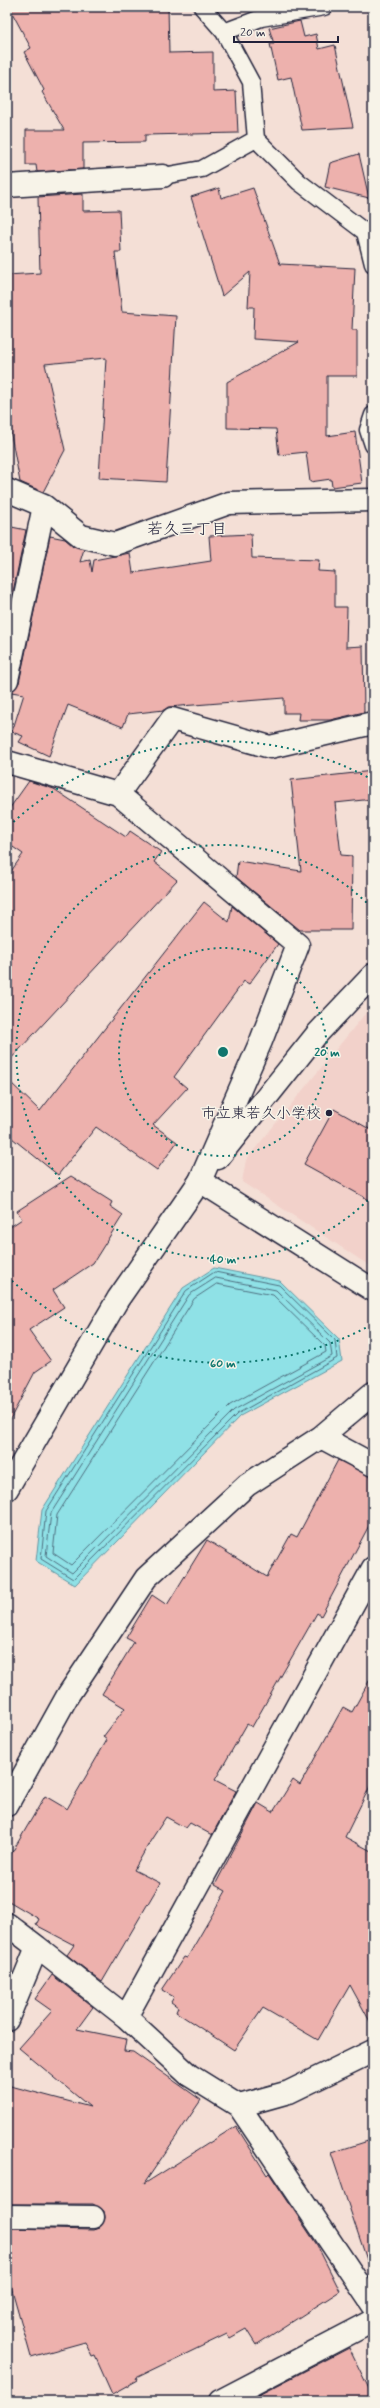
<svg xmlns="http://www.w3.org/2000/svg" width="380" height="2408" viewBox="0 0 380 2408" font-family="Mynerve,'Klee One',sans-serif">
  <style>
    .built { fill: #f2d1ca }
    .water { fill: #8fe1e6; stroke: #6395a2 }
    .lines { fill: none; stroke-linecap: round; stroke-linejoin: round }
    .shore { stroke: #4e6e7f; stroke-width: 1 }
    .building { fill: #edb1ad; stroke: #22223b }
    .service-casing { stroke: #22223b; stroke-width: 19 }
    .minor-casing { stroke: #22223b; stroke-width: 25 }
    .tertiary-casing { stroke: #22223b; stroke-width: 25 }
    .service { stroke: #f7f3e8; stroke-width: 16 }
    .minor { stroke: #f7f3e8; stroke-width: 22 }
    .tertiary { stroke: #f7f3e8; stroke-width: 22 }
    .ring { fill: none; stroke: #0f766e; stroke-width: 2; stroke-dasharray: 2 4 }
    .poi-dot { fill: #22223b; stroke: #f7f3e8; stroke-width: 1.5 }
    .labels { text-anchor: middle; stroke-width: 3; stroke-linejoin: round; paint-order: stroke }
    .poi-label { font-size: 15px; fill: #22223b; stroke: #f7f3e8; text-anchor: end }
    .neighbourhood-label { font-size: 16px; fill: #22223b; stroke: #f7f3e8 }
    .centre { fill: #0f766e; stroke: #f7f3e8; stroke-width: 2 }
    .ring-label { font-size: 12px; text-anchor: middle; font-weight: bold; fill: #0f766e; stroke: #f7f3e8; stroke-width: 3; stroke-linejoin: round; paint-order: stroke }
  </style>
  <rect width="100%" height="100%" fill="#f4dfd6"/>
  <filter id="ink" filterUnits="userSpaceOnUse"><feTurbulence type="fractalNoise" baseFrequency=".025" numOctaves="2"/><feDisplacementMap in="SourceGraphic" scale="8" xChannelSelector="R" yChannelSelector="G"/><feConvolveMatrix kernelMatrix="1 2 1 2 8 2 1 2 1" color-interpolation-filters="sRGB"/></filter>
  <g filter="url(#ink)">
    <path class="built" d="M373 1004V1268L242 1182 246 1160Z"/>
    <path class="water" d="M214 1268 280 1281 339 1339 342 1361 240 1416 75 1585 36 1561 42 1510 183 1288Z"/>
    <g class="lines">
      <path class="shore" d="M215 1272 279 1285 335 1340 337 1358 237 1414 73 1579 41 1559 46 1511 186 1291Z
        M216 1278 276 1290 330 1343 332 1356 234 1410 72 1573 46 1556 51 1513 189 1295Z
        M217 1284 273 1295 325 1346 326 1352 230 1405 71 1565 53 1553 57 1515 194 1299Z"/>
    </g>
    <path class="building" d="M9 7H168L169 53 213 52V92L236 91 238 133 145 135V142L83 143V169L37 172 36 165H26V130H64L42 92 44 90 24 52 31 48Z
      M300 21 304 37 316 34 319 49 335 45 353 127 302 130 291 77 278 80 270 44H274L269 28Z
      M359 154 369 198 325 187 330 163Z
      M219 188 221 198 253 188 280 264 355 268 352 330H357V376H327V436L355 432 362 483 332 487 331 479 310 482 306 452 279 455 276 429 227 428V382L299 342 253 339 254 307H248L250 272 222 296 191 197Z
      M83 194V211L119 210 121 252H115L122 312 176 316 166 482 99 478 106 358 45 364 65 450 43 492 20 482 7 414V275L40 273 38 197Z
      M7 526 26 530 7 620Z
      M251 534 252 558 319 560 318 571 335 572V607H347L346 647 363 646 364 712 330 720H298L299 713H284V698L168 707 164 710 128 714 123 727 68 705 49 756 19 742 23 736 12 732 24 694 11 692 19 683 50 536 65 539 73 546 84 549 80 562 90 560 92 572 94 560 130 553 133 573 211 561 209 536Z
      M373 771V799L335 803 341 855 352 856 351 930H300L236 877 238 861 301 871 291 780Z
      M29 781 54 789 126 837 130 831 161 852 154 862 177 880 7 1063V877L23 854 7 843V812Z
      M204 902 229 922 232 906 278 944 249 984 244 981 174 1077 187 1088 153 1125 177 1142 157 1170 96 1127 58 1175 7 1134V1079L40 1111Z
      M334 1109 373 1131V1202L304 1164Z
      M71 1176 112 1202 110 1206 123 1215 93 1263 53 1290 64 1307 29 1330 51 1361 35 1372 7 1425V1229L22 1219 17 1211Z
      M338 1460 373 1477V1518L321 1616 317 1613 252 1727 247 1724 215 1780 236 1791 212 1835 190 1823 186 1828 166 1817 151 1840 134 1870 160 1883 102 1982 67 1955 74 1945 36 1925 39 1919 7 1900V1861L45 1796 67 1809 107 1740 103 1737 125 1708 102 1694 134 1642 126 1638 152 1595 167 1605 207 1540 267 1577 291 1534 297 1537Z
      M373 1674V1780L345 1837 373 1852V2027L350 1985 318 2040 263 2008 234 2050 176 2012 178 2007 171 2002 174 1997 162 1990 184 1957 187 1958 226 1891 215 1885 258 1803 273 1812 293 1780 300 1785 343 1707 352 1712Z
      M52 1975 93 2007 77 2029 126 2039 124 2051 133 2052 201 2100 144 2184 236 2126 267 2175 269 2173 317 2245 340 2291 256 2345 246 2329 230 2338 227 2334 136 2378 137 2380 112 2394 95 2356 92 2357 85 2342 31 2357 7 2272V2228L93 2230 99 2228 105 2218 104 2211 93 2204H7V2085L90 2107 19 2048 52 2011 35 1999Z
      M368 2141 373 2156V2262L368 2263 331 2153Z
      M349 2348 373 2397V2401H247Z"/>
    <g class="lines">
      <g class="service-casing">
        <path id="service" d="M202 7 224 32
          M256 139 251 82 224 32 261 18 324 7
          M163 176 202 169 256 139 299 182 365 232 373 264
          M373 415 368 430 373 445"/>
      </g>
      <g class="minor-casing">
        <path id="minor" d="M7 186 163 176
          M7 490 44 506 81 536 115 544 229 503 373 500
          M7 680 44 506
          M7 762 118 794 298 945 261 1041 200 1181
          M118 794 172 719 270 747 373 723
          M218 1158 317 1034 373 975
          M373 1393 321 1437 373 1465
          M373 1568 126 2017 189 2075 239 2106 289 2092 373 2051
          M7 1805 68 1695 146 1578 247 1485 321 1437
          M7 1924 37 1947
          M7 2020 37 1947 126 2017
          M239 2106 373 2305
          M7 2216 93 2217
          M220 2401 373 2321"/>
      </g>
      <g class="tertiary-casing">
        <path id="tertiary" d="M7 1489 118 1299 200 1181 373 1290"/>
      </g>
      <use href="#service" class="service"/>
      <use href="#minor" class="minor"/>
      <use href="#tertiary" class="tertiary"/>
    </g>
  </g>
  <g class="ring">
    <circle cx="223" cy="1052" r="104"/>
    <path d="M372 1196A207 207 0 1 1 372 908"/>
    <path d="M371 1325A311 311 0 0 1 9 1278M9 826A311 311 0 0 1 371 779"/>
  </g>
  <circle class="poi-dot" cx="329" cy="1113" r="4"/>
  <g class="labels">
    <g class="poi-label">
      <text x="321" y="1118">市立東若久小学校</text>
    </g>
    <g class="neighbourhood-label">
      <text x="187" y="534">若久三丁目</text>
    </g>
  </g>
  <circle cx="223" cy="1052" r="6" class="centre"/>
  <g class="ring-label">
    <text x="327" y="1056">20 m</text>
    <text x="223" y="1263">40 m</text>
    <text x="223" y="1367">60 m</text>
  </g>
  <rect width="380" height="2408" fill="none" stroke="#f7f3e8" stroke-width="24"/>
  <rect x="12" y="12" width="356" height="2384" fill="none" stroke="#22223b" stroke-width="1.5" filter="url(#ink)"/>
  <path d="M234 36v6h104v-6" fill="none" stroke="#22223b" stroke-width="2"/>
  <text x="240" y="36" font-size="12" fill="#22223b" stroke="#f7f3e8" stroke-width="3" paint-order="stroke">20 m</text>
</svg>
